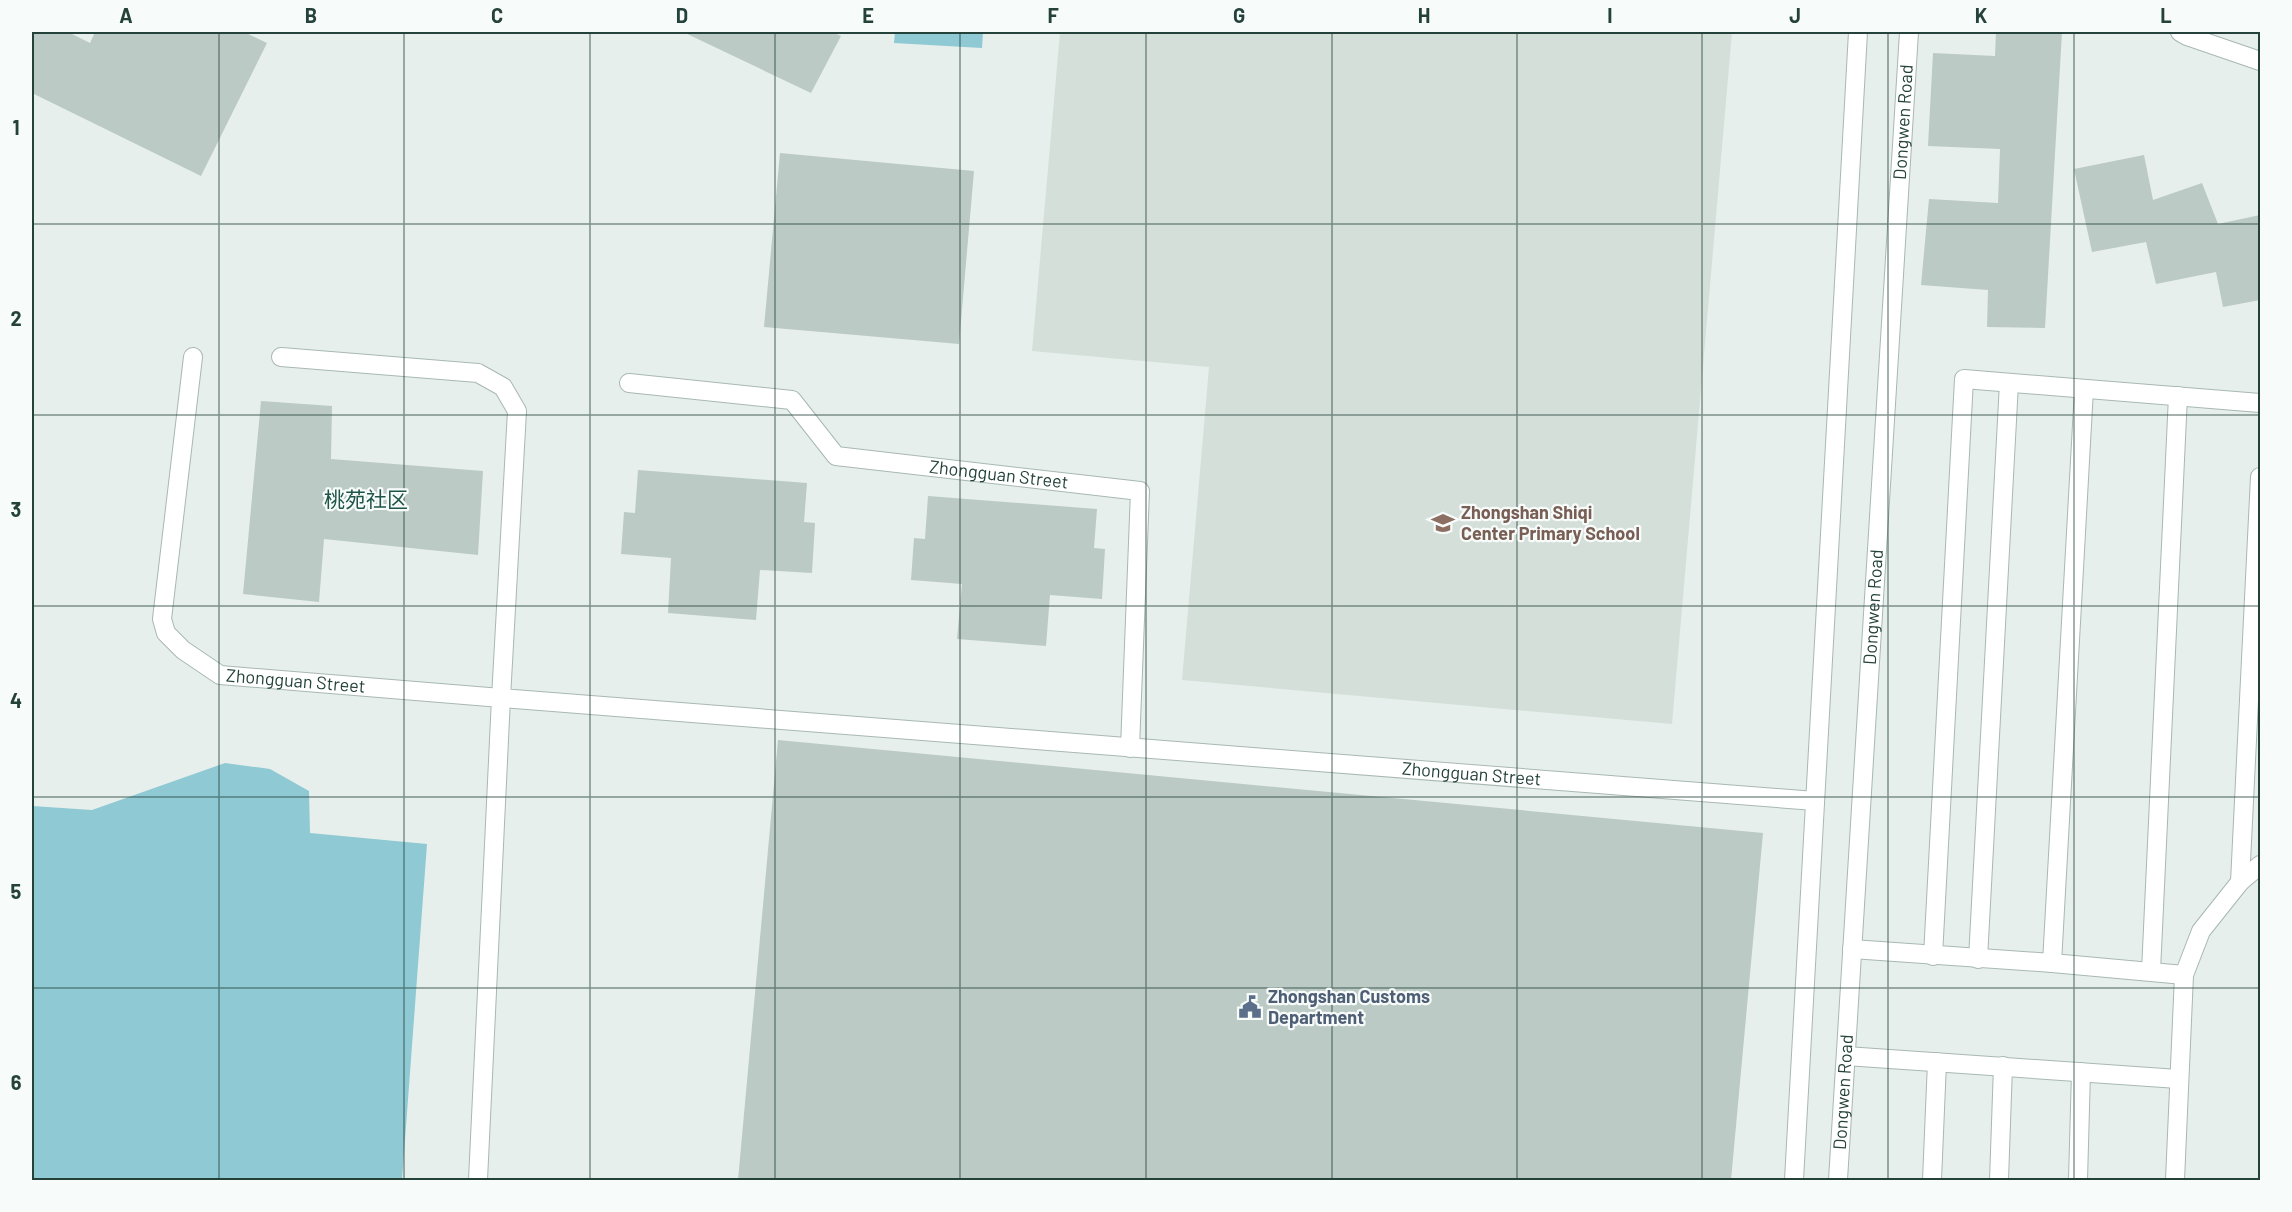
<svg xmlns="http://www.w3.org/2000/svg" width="2292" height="1212" viewBox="0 0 2292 1212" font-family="Barlow,'Noto Sans SC',sans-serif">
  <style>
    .built { fill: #d4dfda }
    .water { fill: #8ec9d4 }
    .building { fill: #bbcac4 }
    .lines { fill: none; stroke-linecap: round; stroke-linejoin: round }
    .minor-casing { stroke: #a8b8b2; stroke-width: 20 }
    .minor { stroke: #fff; stroke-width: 18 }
    .grid { fill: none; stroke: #24423a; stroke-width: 1.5; stroke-opacity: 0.55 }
    .labels { text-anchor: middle; stroke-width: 4.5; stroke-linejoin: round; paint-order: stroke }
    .street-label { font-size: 18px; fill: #24423a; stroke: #f7fbf9 }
    .education-label { font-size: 18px; font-weight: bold; fill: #785e54; stroke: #f7fbf9; text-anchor: start }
    .service-label { font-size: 18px; font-weight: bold; fill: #4e5e75; stroke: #f7fbf9; text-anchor: start }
    .quarter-label { font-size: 21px; fill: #1f5548; stroke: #f7fbf9 }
    .neatline { fill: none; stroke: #24423a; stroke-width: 2 }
    .grid-label { font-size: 20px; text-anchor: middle; font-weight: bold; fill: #24423a }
  </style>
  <rect width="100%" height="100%" fill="#e6efeb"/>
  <path class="built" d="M1060 32H1732L1672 724 1182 680 1209 367 1032 351Z"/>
  <path class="water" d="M895 32H983L982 48 894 43Z
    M225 763 270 769 309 791 310 833 427 844 402 1180H32V806L92 810Z"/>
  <path class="building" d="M35 32H68L90 43 95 32H244L267 43 201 176 32 93V39Z
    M683 32H832L841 36 811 93Z
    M1996 32H2062L2045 328 1987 327 1988 290 1921 285 1929 199 1998 203 2000 149 1928 146 1933 53 1995 56Z
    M780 153 974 171 959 344 764 327Z
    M2144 155 2153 200 2202 183 2218 224 2260 215V300L2223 307 2216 272 2156 284 2146 242 2092 252 2074 169Z
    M261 401 332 406 331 459 483 471 478 555 324 539 319 602 243 594Z
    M638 470 807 483 804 522 815 523 812 573 760 570 756 620 668 613 671 558 621 554 624 512 635 513Z
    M928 496 1097 509 1094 548 1105 549 1102 599 1050 595 1046 646 957 639 962 584 911 580 914 538 925 539Z
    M778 740 1763 833 1731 1180H738Z"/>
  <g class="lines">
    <g class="minor-casing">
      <g id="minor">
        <path d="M2180 32 2187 36 2260 61"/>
        <path id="s1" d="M193 357 162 619 166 633 183 650 220 675 501 698 478 1180"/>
        <path id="s2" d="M281 357 478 373 503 387 517 411 501 698 1815 801"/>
        <path id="s3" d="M629 383 792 400 836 456 1140 491 1130 748"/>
        <path d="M2240 882 2260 477"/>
        <path d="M1852 949 2052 963 2184 975"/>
        <path d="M1933 956 1964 379 2260 403"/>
        <path d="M1978 959 2009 383"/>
        <path d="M2052 963 2084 389"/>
        <path d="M2151 971 2178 396"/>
        <path d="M1846 1056 2178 1079"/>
        <path d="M1794 1180 1858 32"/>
        <path id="s4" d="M1838 1180 1909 32"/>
        <path d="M1932 1180 1937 1062"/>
        <path d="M1999 1180 2003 1066"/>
        <path d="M2078 1180 2081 1072"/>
        <path d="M2175 1180 2184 975 2201 931 2240 882 2260 865"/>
      </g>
    </g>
    <use href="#minor" class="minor"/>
  </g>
  <path class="grid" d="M219 32V1180M404 32V1180M590 32V1180M775 32V1180M960 32V1180M1146 32V1180M1332 32V1180M1517 32V1180M1702 32V1180M1888 32V1180M2074 32V1180M32 224H2260M32 415H2260M32 606H2260M32 797H2260M32 988H2260"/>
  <defs>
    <g id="school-bare" transform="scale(1.8)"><path d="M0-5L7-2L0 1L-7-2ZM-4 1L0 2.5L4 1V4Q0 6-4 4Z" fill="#8d6e63" stroke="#f7fbf9" stroke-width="2.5" paint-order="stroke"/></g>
    <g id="civic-bare" transform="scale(1.8)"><path d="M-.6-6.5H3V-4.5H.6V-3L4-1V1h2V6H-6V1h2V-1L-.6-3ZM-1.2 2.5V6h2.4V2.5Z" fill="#5c6f8a" stroke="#f7fbf9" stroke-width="2.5" paint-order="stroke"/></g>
  </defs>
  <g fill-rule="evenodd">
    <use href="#school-bare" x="1443" y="523"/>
    <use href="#civic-bare" x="1250" y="1007"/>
  </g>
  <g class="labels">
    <g class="street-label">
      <text dy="6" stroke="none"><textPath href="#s4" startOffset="1060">Dongwen Road</textPath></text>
      <text dy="6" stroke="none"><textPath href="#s3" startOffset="399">Zhongguan Street</textPath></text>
      <text dy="6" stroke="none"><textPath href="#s4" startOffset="574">Dongwen Road</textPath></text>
      <text dy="6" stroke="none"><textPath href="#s1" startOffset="423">Zhongguan Street</textPath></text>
      <text dy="6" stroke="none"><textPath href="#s2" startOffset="1515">Zhongguan Street</textPath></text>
      <text dy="6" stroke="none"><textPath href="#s4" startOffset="88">Dongwen Road</textPath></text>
    </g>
    <g class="education-label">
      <text x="1461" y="519">Zhongshan Shiqi<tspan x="1461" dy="21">Center Primary School</tspan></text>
    </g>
    <g class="service-label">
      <text x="1268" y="1003">Zhongshan Customs<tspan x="1268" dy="21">Department</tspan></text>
    </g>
    <g class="quarter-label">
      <text x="366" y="507">桃苑社区</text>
    </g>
  </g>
  <rect width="2292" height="1212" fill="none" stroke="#f7fbf9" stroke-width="66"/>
  <rect x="33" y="33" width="2226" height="1146" class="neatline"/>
  <g class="grid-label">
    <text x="126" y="23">A</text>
    <text x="311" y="23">B</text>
    <text x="497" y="23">C</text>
    <text x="682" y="23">D</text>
    <text x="868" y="23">E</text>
    <text x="1053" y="23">F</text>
    <text x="1239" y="23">G</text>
    <text x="1424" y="23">H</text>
    <text x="1610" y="23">I</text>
    <text x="1795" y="23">J</text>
    <text x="1981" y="23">K</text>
    <text x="2166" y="23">L</text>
    <text x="16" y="135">1</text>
    <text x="16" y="326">2</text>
    <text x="16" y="517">3</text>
    <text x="16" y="708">4</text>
    <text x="16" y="899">5</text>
    <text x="16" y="1090">6</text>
  </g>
</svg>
